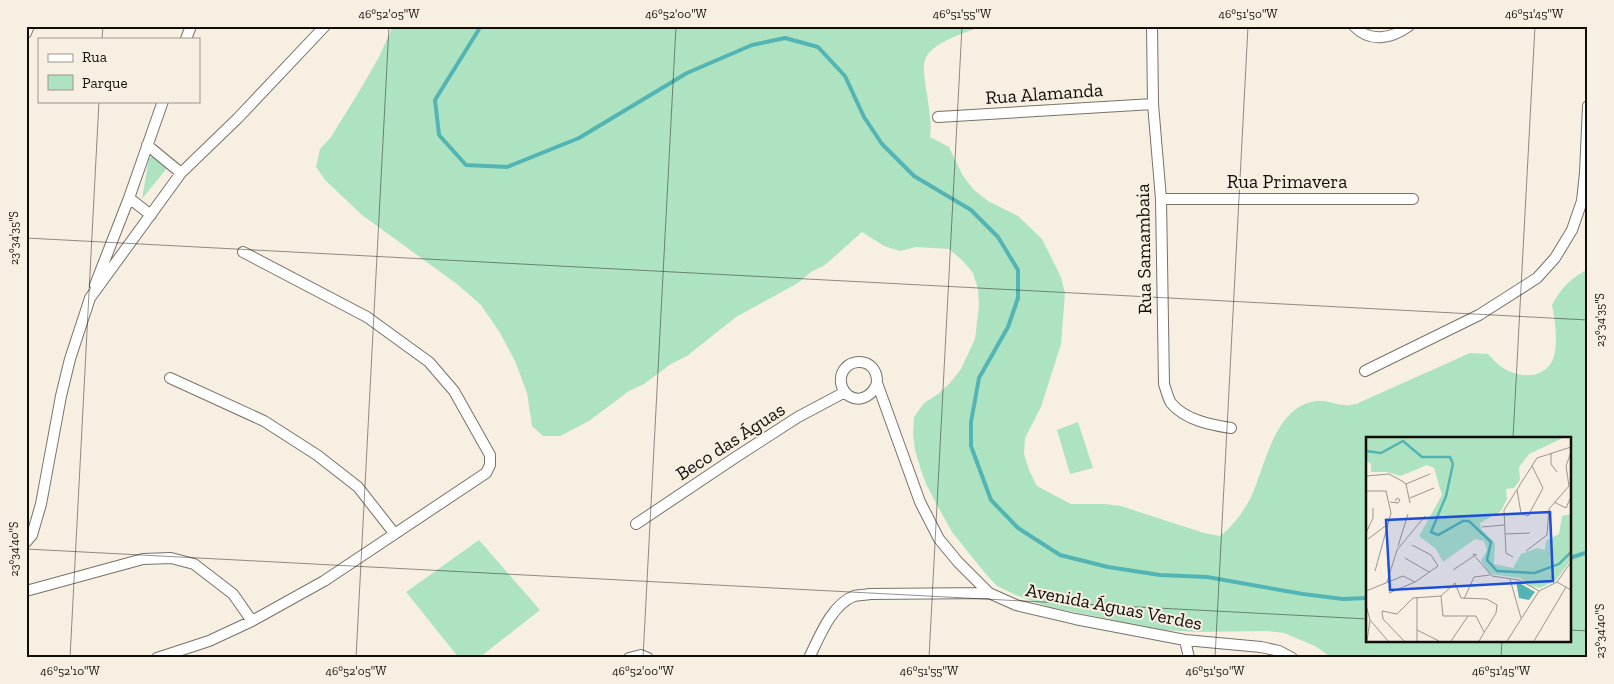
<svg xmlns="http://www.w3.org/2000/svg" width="1614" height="684" viewBox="0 0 1614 684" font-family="'Zilla Slab',serif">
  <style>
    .green { fill: #aee3c2; fill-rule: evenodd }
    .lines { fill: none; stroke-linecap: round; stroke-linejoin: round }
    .stream { stroke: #53b4b4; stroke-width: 4 }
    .street-casing { stroke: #797267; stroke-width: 12 }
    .street { stroke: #fff; stroke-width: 10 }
    .ticks { fill: none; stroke: #110e0a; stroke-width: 1; stroke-opacity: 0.45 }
    .labels { text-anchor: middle; stroke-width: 4; stroke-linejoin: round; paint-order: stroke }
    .street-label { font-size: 19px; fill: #110e0a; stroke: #f8efe3 }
    .inset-river { fill: none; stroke: #53b4b4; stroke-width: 2.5 }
    .inset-road { fill: none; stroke: #9c958c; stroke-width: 1 }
    .view { fill: #1d4ed8; fill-opacity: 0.15; stroke: #1d4ed8; stroke-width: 2.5 }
    .inset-edge { fill: none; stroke: #110e0a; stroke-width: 2.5 }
    .neatline { fill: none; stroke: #110e0a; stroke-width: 2 }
    .ticks-label { font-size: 12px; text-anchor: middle; fill: #110e0a }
  </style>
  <rect width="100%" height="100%" fill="#f8efe3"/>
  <path class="green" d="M393 26H984C967 32 931 42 925 60 922 70 926 85 927 95 929 109 932 123 930 137L949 147 963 176 974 190 988 201 1018 216 1042 239 1061 277 1065 293 1061 344 1041 407 1025 438 1024 454 1029 470 1037 486 1071 504H1105L1121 506 1204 533 1220 536C1234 525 1243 512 1251 497 1265 467 1273 412 1311 402 1327 398 1332 405 1345 405 1348 406 1353 404 1356 404L1470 353 1488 354C1491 357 1495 362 1499 365 1516 379 1547 381 1554 356 1558 340 1555 320 1552 305 1562 287 1570 279 1588 269V658H1332L1315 646 1284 633 1267 631 1197 632 1147 629 1114 620 1049 607 1016 595 997 586 985 573 952 532 936 503 926 484 920 467 915 450 913 434 914 417 924 403 938 394 950 383 961 369 975 339 979 306 978 289 973 273 962 260 949 249 916 247 900 251 884 246 862 232 825 265 811 272 798 283 736 317 687 356 671 364 644 384 629 391 589 421 560 436H543L532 426 527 393 515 361 500 333 481 305 457 284 362 215 325 180 316 167 320 149 331 137 360 90 379 57ZM1368 438H1570V640H1368Z
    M153 157 158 158 167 168 142 199 149 158Z
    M1078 422 1093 468 1070 474 1057 430Z
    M479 540 540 610 479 658H459L406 592Z"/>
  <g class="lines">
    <path class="stream" d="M481 26 435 100 439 135 466 165 507 167 579 138 687 73 752 45 785 38 818 47 845 76 864 117 882 144 914 176 971 210 998 237 1018 270V298L1008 327 979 378 971 422V446L991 500 1018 528 1060 555 1108 567 1160 575 1207 577 1303 594 1343 599 1368 598
      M1570 558 1588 552"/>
    <g class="street-casing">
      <path id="street" d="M1152 26 1153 104 1161 199 1164 384C1166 390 1168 398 1171 403 1185 420 1211 425 1231 428
        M1354 26C1370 43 1391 39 1409 26
        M26 33 29 26
        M186 39 191 26
        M938 117 1153 104
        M147 145 181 173
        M129 198 151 215
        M1161 199H1413
        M95 285 129 198 163 101
        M1365 371 1479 315 1537 278 1555 258 1572 230 1582 201 1585 173 1588 106
        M170 378 264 421 317 455 358 487 394 533
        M877 383C873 395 861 403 849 396 845 393 842 388 841 383 838 357 878 353 877 383L920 502 939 539 958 562 989 593 1016 605 1075 619 1185 640 1261 647 1279 651 1292 658
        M636 524 736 457 798 417 845 392
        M26 542 32 535 41 504 61 396 70 359 90 298 181 173 238 118 325 26
        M26 591 143 559 171 558 194 564 233 594 252 621
        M1185 640 1189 658
        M157 658 209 641 252 621 324 581 486 473 490 465V455L454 391 429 362 367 317 243 252
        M629 658 641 655 648 658
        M809 658C819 638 831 605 854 596 858 595 865 595 870 594L989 593"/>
    </g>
    <use href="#street" class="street"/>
  </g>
  <path class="ticks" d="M102 39 103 26M26 238 1588 320M1513 438 1535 26M26 549 1368 619M1570 630 1588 631M70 658 99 101M356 658 389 26M643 658 676 26M929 658 962 26M1215 658 1248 26M1501 658 1502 640"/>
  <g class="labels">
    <g class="street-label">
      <text transform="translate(1044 93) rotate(-4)" y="7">Rua Alamanda</text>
      <text x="1287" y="188">Rua Primavera</text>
      <text transform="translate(1143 249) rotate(-91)" y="7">Rua Samambaia</text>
      <text transform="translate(730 441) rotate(-33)" y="7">Beco das Águas</text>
      <text transform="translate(1114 606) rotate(11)" y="7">Avenida Águas Verdes</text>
    </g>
  </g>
  <g transform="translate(1366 437)">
    <rect width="205" height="205" fill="#f8efe3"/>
    <path d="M0 1H197L163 17 153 30 154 43 148 51 140 52 141 62 135 74 114 86 115 92 129 106 128 127 147 131 155 117 171 111 179 113 180 104 193 97 196 79 205 77V123L190 143 174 151 164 149 154 141 124 137 115 124 121 113 118 104 109 102 77 125 70 112 53 99 76 58 68 31 61 28 35 39 20 35H5V27L0 24Z" fill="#aee3c2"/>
    <path d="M150 144 169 155 163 163 153 161Z" fill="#53b4b4"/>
    <path class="inset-river" d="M0 14 15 16 37 4 56 20H84L87 27 80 59 65 95 72 98 97 84H103L125 105 121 123 131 134 169 136 193 127 205 115"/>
    <path class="inset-road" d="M185 16V27L191 35M0 39 23 37 36 44 40 47 44 66M40 47 64 37M151 53 155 76 162 79 177 51 166 29M0 54H20L25 76 22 87 2 102M44 61 68 51M24 65 32 66 34 63 31 61 29 64M188 65 200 71 204 62M116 90 138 88M0 96 7 81V71M139 97 164 96M32 109 42 77M160 114 181 98 183 72 203 49 200 29 205 15M111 118 107 117 126 139 153 143 173 154 191 145 205 153M147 120 140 116 138 73 171 21 205 10M39 121 63 135M87 133 108 119M9 134 22 87M144 142 155 181M21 145 31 113 59 79M191 145 205 125M0 154 37 139 49 145M23 156 49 145 72 129 65 118 46 108M75 159 77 179H110L118 195M98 162 108 140 124 138M0 168 4 183 1 204M4 183 22 204M51 193 73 204M38 204 17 182 16 174 31 177 47 161 75 159 89 146 95 161 121 162 131 168 130 176 113 204M51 204V160M85 204 102 179M141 204 173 154M168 204 200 150"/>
    <path class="view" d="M184 75 187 144 24 153 20 83Z"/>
    <rect width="205" height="205" class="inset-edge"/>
  </g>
  <rect width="1614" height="684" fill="none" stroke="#f8efe3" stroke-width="55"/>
  <rect x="38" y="38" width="162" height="65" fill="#f8efe3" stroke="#9c958c"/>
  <rect x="48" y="54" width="25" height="8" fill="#ffffff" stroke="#9c958c"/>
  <text x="82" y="62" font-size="15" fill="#110e0a">Rua</text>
  <rect x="48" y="75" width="25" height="15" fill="#aee3c2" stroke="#9c958c"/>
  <text x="82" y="88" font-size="15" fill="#110e0a">Parque</text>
  <rect x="28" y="28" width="1558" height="628" class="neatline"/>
  <g class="ticks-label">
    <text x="389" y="18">46°52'05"W</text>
    <text x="676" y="18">46°52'00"W</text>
    <text x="962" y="18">46°51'55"W</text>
    <text x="1248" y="18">46°51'50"W</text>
    <text x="1534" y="18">46°51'45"W</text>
    <text transform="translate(14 238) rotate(-90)" y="4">23°34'35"S</text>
    <text transform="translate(1600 320) rotate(-90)" y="4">23°34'35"S</text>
    <text transform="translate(14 549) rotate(-90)" y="4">23°34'40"S</text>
    <text transform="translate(1600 631) rotate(-90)" y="4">23°34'40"S</text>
    <text x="70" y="675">46°52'10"W</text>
    <text x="356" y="675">46°52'05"W</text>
    <text x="643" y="675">46°52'00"W</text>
    <text x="929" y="675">46°51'55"W</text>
    <text x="1215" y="675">46°51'50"W</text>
    <text x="1501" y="675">46°51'45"W</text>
  </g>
</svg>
